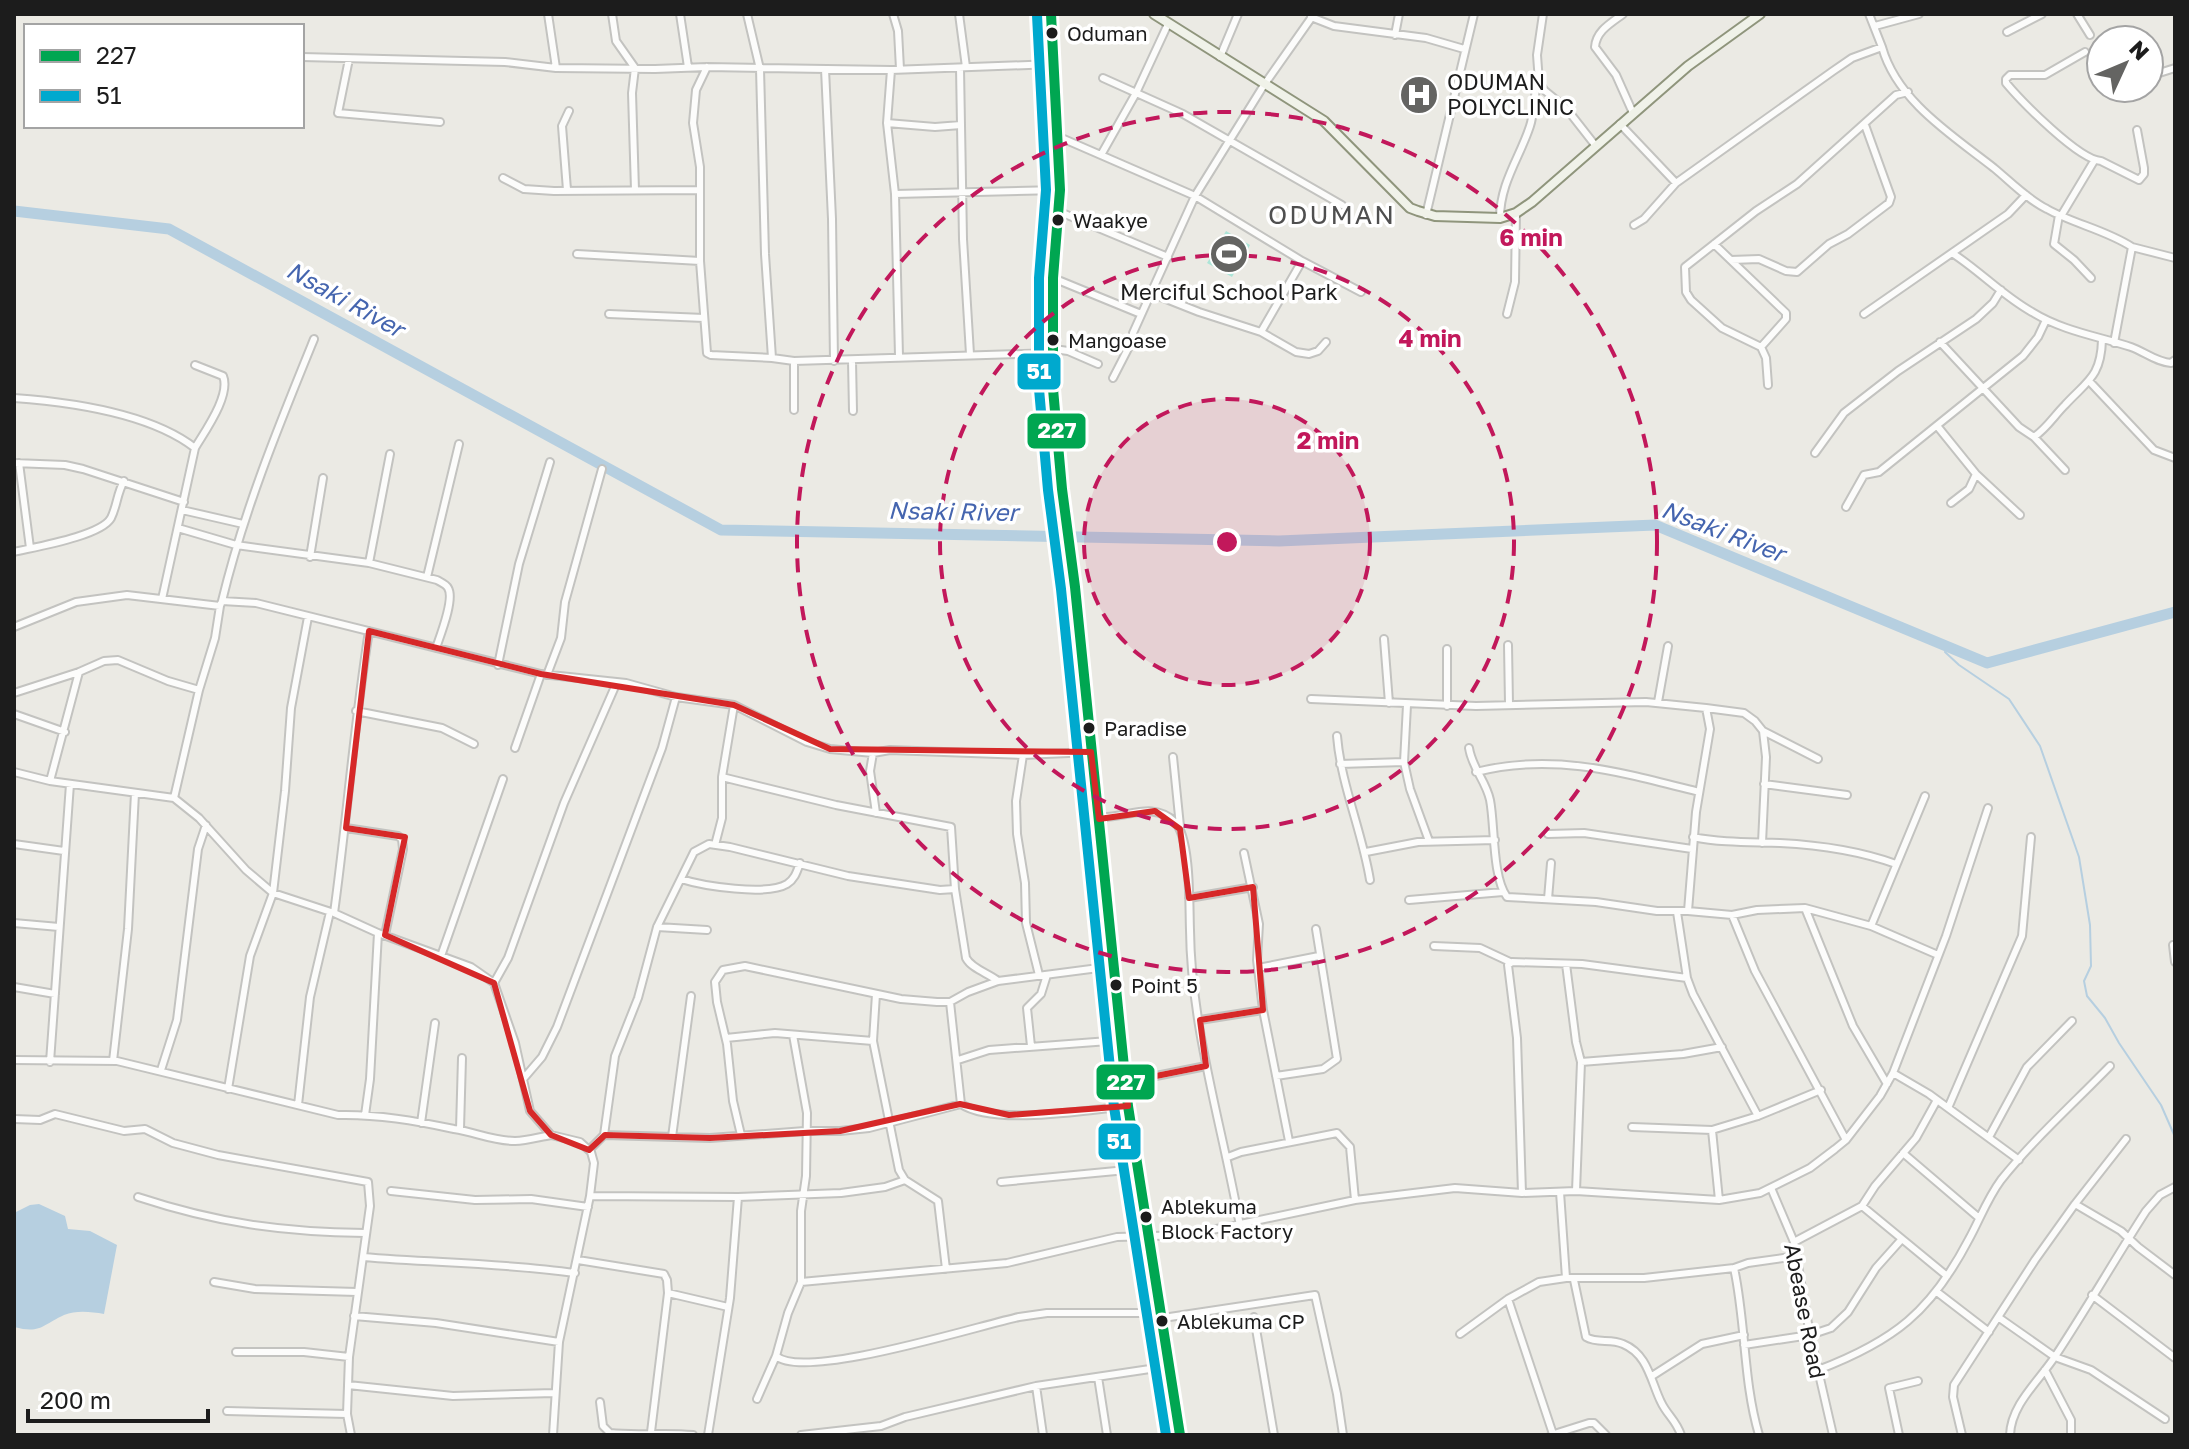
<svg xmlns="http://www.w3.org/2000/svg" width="2189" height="1449" viewBox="0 0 2189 1449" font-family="'Golos Text',sans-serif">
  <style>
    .pitch { fill: #ade5d8 }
    .water { fill: #b6cfe0 }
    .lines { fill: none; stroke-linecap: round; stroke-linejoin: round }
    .stream { stroke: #b6cfe0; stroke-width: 2 }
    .river { stroke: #b6cfe0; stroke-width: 11 }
    .street-casing { stroke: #c3c3c0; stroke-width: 10 }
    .secondary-casing { stroke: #8f957c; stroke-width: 12 }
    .street { stroke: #fcfcfb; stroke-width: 6 }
    .secondary { stroke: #f0f2e9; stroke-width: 8 }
    .bus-1-casing { stroke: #fff; stroke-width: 16 }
    .bus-2-casing { stroke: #fff; stroke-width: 16 }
    .bus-1 { stroke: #00a651; stroke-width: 10 }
    .bus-2 { stroke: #00a9ce; stroke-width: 10 }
    .marked { fill: none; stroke: #d62828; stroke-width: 6; stroke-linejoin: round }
    .ring { fill: none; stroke: #c2185b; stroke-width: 4; stroke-dasharray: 14 10 }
    .bus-dot { fill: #1c1c1c; stroke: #fff; stroke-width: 3 }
    .labels { text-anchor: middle; stroke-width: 7; stroke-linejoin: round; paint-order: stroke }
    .bus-label { font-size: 20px; fill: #1c1c1c; stroke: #fff; text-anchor: start }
    .poi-label { font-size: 22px; fill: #1c1c1c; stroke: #fff; text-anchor: start }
    .street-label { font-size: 22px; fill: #1c1c1c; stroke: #fff }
    .water-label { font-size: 24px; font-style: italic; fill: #4565af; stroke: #fff }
    .quarter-label { font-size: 26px; letter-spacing: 2px; fill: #4f4f4f; stroke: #fff }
    .centre { fill: #c2185b; stroke: #fff; stroke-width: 4 }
    .ring-label { font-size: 24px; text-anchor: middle; font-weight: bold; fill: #c2185b; stroke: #fff; stroke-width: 7; stroke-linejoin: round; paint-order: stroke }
    .line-badge { stroke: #fff; stroke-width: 3 }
    .badge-label { font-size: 22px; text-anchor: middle; font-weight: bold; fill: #fff }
  </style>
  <rect width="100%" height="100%" fill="#ebeae4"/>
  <path class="pitch" d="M1226 231 1250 245 1232 277 1207 263Z"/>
  <path class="water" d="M39 1204 65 1216 68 1229 90 1231 117 1245 104 1314C91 1312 77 1310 64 1315 42 1325 41 1334 14 1327V1213L30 1205Z"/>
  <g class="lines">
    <path class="stream" d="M1945 652 1959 665 2009 699 2040 746 2079 857 2090 925 2091 966 2084 981 2087 996 2105 1018 2119 1043 2161 1105 2175 1137"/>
    <path class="river" d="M14 211 169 229 721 530 1279 541 1655 525 1987 663 2175 612"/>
    <g class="street-casing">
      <path id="street" d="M548 14 556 68
        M612 14 616 41 635 68 632 93 635 190
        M680 14 688 67
        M747 14 760 69 765 254 772 358
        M893 14 898 31 900 69
        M959 14 966 67
        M1543 14 1537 55 1539 82 1544 90 1566 108 1595 145
        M1623 14C1611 23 1596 31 1595 47L1616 75 1633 113
        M1869 14 1882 47
        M2077 14 2090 35
        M1311 17 1334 26 1426 38 1464 49
        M1875 26 1919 14
        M2007 32 2042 14
        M1395 35 1399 14
        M2085 52 2045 75H2010L2006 79V83C2022 102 2079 160 2101 161L2139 180 2144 174V168L2137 130
        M302 57 505 62 556 68 655 69 707 67 891 70 1054 64
        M1220 57 1238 14
        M349 59 338 113 440 122
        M707 67 696 90 693 123 700 167V261L707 353 711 355 772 358 794 361 1054 353
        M960 68 963 239 970 354
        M825 69 832 219 834 361
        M891 70 887 123 895 194
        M2156 74 2175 68
        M1103 78 1183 114 1342 205
        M887 123 935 127 961 125
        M1620 124 1676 183 1833 71 1852 58 1882 47C1897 101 1952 135 1994 168 2011 182 2027 199 2047 209 2074 224 2106 230 2132 247L2114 343
        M1057 136 1195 196 1264 85 1314 14
        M1101 155 1136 93 1168 24
        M503 178 524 189 554 191 699 190
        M567 190 562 126 569 111
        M1195 196 1302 261 1261 332 1199 312 1151 293Z
        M1060 212 1168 257
        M1426 215 1474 14
        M2059 215 2054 244 2074 260 2091 278
        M2061 216 2094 161
        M1500 218C1500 183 1520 157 1530 126 1535 111 1532 96 1539 82
        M1634 225 1644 219 1676 183
        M1714 244 1786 313V319L1761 347
        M2132 247 2175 258
        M1952 253C1980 271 2003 296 2032 312 2063 331 2097 336 2131 347 2145 352 2156 362 2171 363L2175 360
        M577 254 700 261
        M1731 260 1759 259 1786 271 1797 272 1829 244 1848 234 1889 203 1891 197 1865 125
        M1302 261 1361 292
        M1053 278 1141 314
        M609 314 704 318
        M1507 314 1515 282 1516 213
        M1864 314 2008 214 2026 195
        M1261 332 1296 352 1309 354 1318 351 1326 342
        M1940 342 2019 427 2034 437C2047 428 2054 416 2065 405 2087 381 2101 377 2102 340
        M1054 349 1068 351 1098 364
        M899 356 895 194 1060 190
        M852 361 853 411
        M1113 378 1132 341 1133 333 1151 293
        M2090 382 2154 450 2175 458
        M1768 385 1766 358 1761 347 1722 328 1691 300 1686 292 1685 267 1756 211 1797 184 1896 95 1908 92
        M14 398C69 402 150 413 195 448L162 599
        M794 410V361
        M1938 427 1976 474 1969 489 1951 503
        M2034 437 2065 470
        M195 448C205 431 231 395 223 376L195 365
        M1815 453 1844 413 1898 371 1976 319 1993 303 2001 290
        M14 463 65 465 83 469 184 502
        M19 463 30 548
        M1976 474 2020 515
        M1846 507 1864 475 1879 472 2023 356 2038 337 2046 320
        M182 510 243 524
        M178 528 236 545 369 563 437 580C440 582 446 584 448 588 455 599 440 636 436 648
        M14 552C35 547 101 536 111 518 117 506 117 493 124 481
        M310 557 323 478
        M369 563 390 454
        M427 577 459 444
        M222 601C244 510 279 425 314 339
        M14 627 76 602 127 595 220 606 222 601 256 603 541 674 626 683 676 697 734 705 807 742 830 749 873 753 890 750 1023 755 1091 752
        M1384 639 1389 703
        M1508 645 1509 704
        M1447 649V706
        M498 665 519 564 550 462
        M547 675 561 638 565 602 602 469
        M14 693 79 672 104 661 118 660 168 681 199 690
        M1311 699 1476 706 1646 702 1706 708 1710 729 1696 812 1688 911
        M1658 702 1668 646
        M734 705 722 777 836 805 951 827 955 889
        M1407 705 1404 762 1410 789 1429 841
        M1706 708 1744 713 1755 721 1763 731 1818 759
        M356 711 442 728 474 744
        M14 714 65 732
        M1337 736C1341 785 1362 831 1370 880
        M515 748 541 674
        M1469 748C1472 768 1486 781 1490 800 1495 825 1492 877 1507 897L1596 902 1657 911H1688L1732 915 1757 910 1805 908 1871 926 1938 955
        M873 753 870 771 876 813
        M1023 755 1016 801 1017 834 1025 883 1026 923 1039 975
        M1173 757 1180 826
        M1340 764 1404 762
        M14 772 50 781 174 798 199 818 246 870 273 893 334 913 378 933 471 967 494 983 515 1043 530 1111 551 1135 580 1142 591 1152 594 1163 590 1196 559 1342 553 1435
        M1476 772C1554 752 1624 773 1699 792
        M50 781 79 672
        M1764 784 1847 795
        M174 798 199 690 215 638 220 606
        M1099 817C1125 819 1153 800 1175 822 1191 839 1189 905 1190 930 1191 1029 1223 1129 1240 1226
        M346 828 398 836 402 839 403 849 385 935
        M1548 834 1584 833 1692 849
        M1693 837C1722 843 1750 842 1780 843 1819 845 1860 851 1896 864
        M1762 843 1766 757 1763 731
        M14 844 64 851
        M715 845 722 818V777
        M1366 852 1418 842 1495 840
        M1244 853 1259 924 1257 960 1263 1010 1289 1141
        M681 879C703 886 767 896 787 884 795 879 797 871 800 863
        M1189 898 1253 887
        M1548 899 1551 863
        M1409 900 1503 892
        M1805 908 1853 1026 1887 1084
        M1677 912 1687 978 1693 994 1758 1116
        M334 913C347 819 354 724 369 631
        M1732 915 1755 971 1846 1140
        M14 923 59 927
        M1871 926 1925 796
        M657 927 707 930
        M2173 945 2175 962
        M1434 946 1480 948 1510 962
        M441 956 503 779
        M1566 964 1576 1042 1581 1062 1683 1054 1722 1047
        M1258 968 1319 956
        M494 983 508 958 564 803 617 682
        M14 987 55 994
        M876 994 873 1041 899 1170 905 1180 938 1201 946 1269
        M950 1002 961 1104
        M1200 1020 1263 1010
        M726 1038 775 1033 873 1041
        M1031 1046 1027 1008 1041 994 1047 975
        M14 1060 117 1061 338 1115C377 1114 416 1121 454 1129 475 1132 493 1141 515 1141 527 1141 539 1137 551 1135
        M958 1060 989 1050 1122 1040
        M113 1061 128 929 135 793
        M50 1062 70 784
        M161 1070 177 1020 198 849 206 825
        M1893 1073 1929 1094 2019 1160
        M1276 1076 1323 1069 1337 1059 1316 929
        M524 1078 542 1057 557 1027 662 748 676 697
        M1126 1082 1206 1066
        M228 1089 250 956 273 893 285 791 291 708 308 617
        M298 1105 310 997 330 912
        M1948 1108 2022 936 2031 837
        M365 1115 370 1079 378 933
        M14 1119 40 1120 55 1114 124 1131 145 1129 173 1143 218 1155 368 1182 370 1206 349 1357 347 1414 351 1435
        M421 1123 435 1023
        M1632 1127 1712 1130 1758 1116 1821 1090
        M460 1129 462 1058
        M1712 1130 1719 1200
        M604 1135 710 1138 805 1131H840L869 1128 961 1104C994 1126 1087 1110 1128 1106
        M741 1135 733 1101 727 1044 717 1002 715 982 723 970 745 966 901 999 937 1002H950L968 992 998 981 1114 966
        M672 1137 691 996
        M1989 1137 2027 1067 2072 1021
        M589 1150 604 1135 615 1056 638 998 657 927 694 852 709 844 730 847 848 876 940 890 955 889 966 958C972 969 988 973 998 981
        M1903 1153 1978 1217
        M1228 1157 1241 1152 1337 1133 1350 1147 1355 1200
        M1001 1182 1137 1169
        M1771 1188 1794 1242 1810 1335 1833 1435
        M391 1191 475 1200 531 1199 588 1207
        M1576 1191 1581 1062
        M1560 1192 1566 1278
        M1522 1193 1517 1038 1508 965 1512 962 1582 964 1687 978
        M590 1196 738 1197 730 1298 708 1435
        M138 1197C217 1223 282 1232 365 1233
        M738 1197 841 1193 885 1187 905 1180
        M2075 1204 2121 1231 2138 1247 2175 1275
        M1862 1206 1947 1276
        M1794 1242 1862 1206 1875 1186 1916 1138 1937 1100
        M363 1257C434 1263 505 1263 575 1273
        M578 1260 664 1274 667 1280 668 1293 728 1307
        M1734 1268C1746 1323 1743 1381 1759 1435
        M1574 1280 1586 1337C1597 1344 1611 1338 1623 1344 1648 1354 1651 1382 1661 1402 1667 1415 1676 1420 1681 1435
        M214 1282 255 1289 357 1292
        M801 1282 1007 1263 1117 1237 1188 1235 1355 1200 1455 1188 1522 1193 1576 1191 1719 1200 1760 1193 1810 1168 1835 1149 1846 1140 1880 1096 1893 1073 1946 936 1988 808
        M1937 1292 1989 1332
        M2092 1295 2175 1358
        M1508 1299 1553 1434
        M354 1316 436 1323 559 1342
        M1254 1317 1274 1435
        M1998 1317 2055 1357 2091 1370 2165 1419
        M1163 1318 1315 1295 1337 1394 1343 1435
        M1460 1334 1508 1299 1539 1282 1566 1278H1644L1734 1268 1748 1263 1797 1256
        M1744 1345 1810 1335 1831 1328 1848 1312 1876 1268 1901 1240
        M236 1352H304L349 1357
        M776 1356C804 1381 977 1326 1019 1317L1047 1313H1144L1161 1309
        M1818 1370C1894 1341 1931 1312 1969 1239 1980 1219 1987 1199 2001 1180 2034 1139 2074 1103 2110 1066
        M2045 1370 2071 1420V1435
        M1652 1376 1702 1344 1744 1335
        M1098 1377 1107 1435
        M348 1385 453 1396 554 1393
        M1036 1386 1043 1435
        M757 1399 776 1356 788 1313 801 1282V1211L806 1176 807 1113 793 1035
        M600 1402 603 1426 610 1433C639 1436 665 1432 693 1435
        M227 1411 347 1414
        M651 1432 668 1293
        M801 1435 881 1426 905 1417 1036 1386 1170 1366
        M1551 1435 1589 1423H1594L1606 1435
        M1899 1435 1889 1388 1918 1381
        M1962 1435 1953 1397 1954 1385 2035 1260 2075 1204 2126 1139
        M2010 1435C2011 1404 2040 1380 2056 1355 2087 1308 2115 1259 2146 1211L2160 1195 2175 1187"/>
    </g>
    <g class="secondary-casing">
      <path id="secondary" d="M1051 14 1060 190 1053 278V389L1062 489 1075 587 1128 1106 1180 1435
        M1154 14 1324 121 1410 208 1418 211 1435 216 1500 218 1516 213 1532 202 1688 66 1760 14"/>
    </g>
    <use href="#street" class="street"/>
    <use href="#secondary" class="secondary"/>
    <g class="bus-1-casing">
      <path id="bus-1" d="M1051 14 1060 190 1053 278V389L1062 489 1075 587 1128 1106 1180 1435"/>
    </g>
    <g class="bus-2-casing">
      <path id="bus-2" d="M1037 15 1046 190 1039 278V389L1048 490 1061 589 1114 1107 1166 1435"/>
    </g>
    <use href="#bus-1" class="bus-1"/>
    <use href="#bus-2" class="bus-2"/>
  </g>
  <path class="marked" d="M369 631 541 674 734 705 830 749 1091 752 1099 819 1155 811 1180 829 1189 898 1253 887 1263 1010 1200 1020 1206 1066 1126 1082 1128 1106 1009 1115 960 1104 840 1131 710 1138 605 1135 589 1150 551 1135 530 1111 494 983 385 935 405 837 346 828Z"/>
  <circle cx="1227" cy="542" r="143" fill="#c2185b" fill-opacity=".12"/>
  <g class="ring">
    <circle cx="1227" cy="542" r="143"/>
    <circle cx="1227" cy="542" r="287"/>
    <circle cx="1227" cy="542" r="430"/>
  </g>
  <defs>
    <g id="hospital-disc" transform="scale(2)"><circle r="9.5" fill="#646462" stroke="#fff"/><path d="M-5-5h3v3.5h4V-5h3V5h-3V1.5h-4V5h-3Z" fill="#fff"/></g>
    <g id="stadium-disc" transform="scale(2)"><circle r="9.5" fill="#646462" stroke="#fff"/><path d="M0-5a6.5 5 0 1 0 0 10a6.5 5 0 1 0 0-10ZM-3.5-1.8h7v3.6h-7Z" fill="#fff"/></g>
  </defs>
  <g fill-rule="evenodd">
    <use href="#hospital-disc" x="1419" y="95"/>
    <use href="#stadium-disc" x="1229" y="254"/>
  </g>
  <g class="bus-dot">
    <circle cx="1052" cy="33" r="7"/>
    <circle cx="1058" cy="220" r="7"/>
    <circle cx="1053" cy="340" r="7"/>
    <circle cx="1089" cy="728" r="7"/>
    <circle cx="1116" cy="985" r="7"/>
    <circle cx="1146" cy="1217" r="7"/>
    <circle cx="1162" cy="1321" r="7"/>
  </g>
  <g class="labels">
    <g class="bus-label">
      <text x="1067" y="41">Oduman</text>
      <text x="1073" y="228">Waakye</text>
      <text x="1068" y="348">Mangoase</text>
      <text x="1104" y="736">Paradise</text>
      <text x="1131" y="993">Point 5</text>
      <text x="1161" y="1214">Ablekuma<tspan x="1161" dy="25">Block Factory</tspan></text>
      <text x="1177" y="1329">Ablekuma CP</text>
    </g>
    <g class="poi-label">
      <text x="1447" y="90">ODUMAN<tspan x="1447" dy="25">POLYCLINIC</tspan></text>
      <text x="1229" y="300" text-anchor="middle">Merciful School Park</text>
    </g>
    <g class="street-label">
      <text transform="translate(1805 1311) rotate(79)" y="8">Abease Road</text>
    </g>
    <g class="water-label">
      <text transform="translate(345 300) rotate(29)" y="8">Nsaki River</text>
      <text transform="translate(953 512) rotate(1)" y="8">Nsaki River</text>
      <text transform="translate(1723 532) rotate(21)" y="8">Nsaki River</text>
    </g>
    <g class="quarter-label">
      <text x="1332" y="224">ODUMAN</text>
    </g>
  </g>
  <circle cx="1227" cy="542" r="12" class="centre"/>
  <g class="ring-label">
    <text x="1531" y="246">6 min</text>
    <text x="1430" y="347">4 min</text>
    <text x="1328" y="449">2 min</text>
  </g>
  <g class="line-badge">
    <rect x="1016" y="352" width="46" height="39" rx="8" fill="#00a9ce"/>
    <rect x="1026" y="412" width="61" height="38" rx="8" fill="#00a651"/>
    <rect x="1095" y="1063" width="61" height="38" rx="8" fill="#00a651"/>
    <rect x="1097" y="1122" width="45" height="39" rx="8" fill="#00a9ce"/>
  </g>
  <g class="badge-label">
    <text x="1039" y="379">51</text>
    <text x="1057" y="438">227</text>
    <text x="1126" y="1090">227</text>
    <text x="1119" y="1149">51</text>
  </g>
  <rect width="2189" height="1449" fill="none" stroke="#1c1c1c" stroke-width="32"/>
  <rect x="24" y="24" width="280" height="104" fill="#ffffff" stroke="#a4a4a4" stroke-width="2"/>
  <rect x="40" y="50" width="40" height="12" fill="#00a651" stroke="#a4a4a4" stroke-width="2"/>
  <text x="96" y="64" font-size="24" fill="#1c1c1c">227</text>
  <rect x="40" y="90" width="40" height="12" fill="#00a9ce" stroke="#a4a4a4" stroke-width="2"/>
  <text x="96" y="104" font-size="24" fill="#1c1c1c">51</text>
  <g transform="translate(2125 64) rotate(46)"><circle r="38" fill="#ffffff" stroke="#a4a4a4" stroke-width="2"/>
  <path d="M0-6L14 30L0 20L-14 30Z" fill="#646462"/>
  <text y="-12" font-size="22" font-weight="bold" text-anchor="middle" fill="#1c1c1c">N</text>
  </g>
  <path d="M28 1409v12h180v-12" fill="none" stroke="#1c1c1c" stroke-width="4"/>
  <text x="40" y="1409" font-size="24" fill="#1c1c1c" stroke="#ffffff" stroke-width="6" paint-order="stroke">200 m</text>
</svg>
